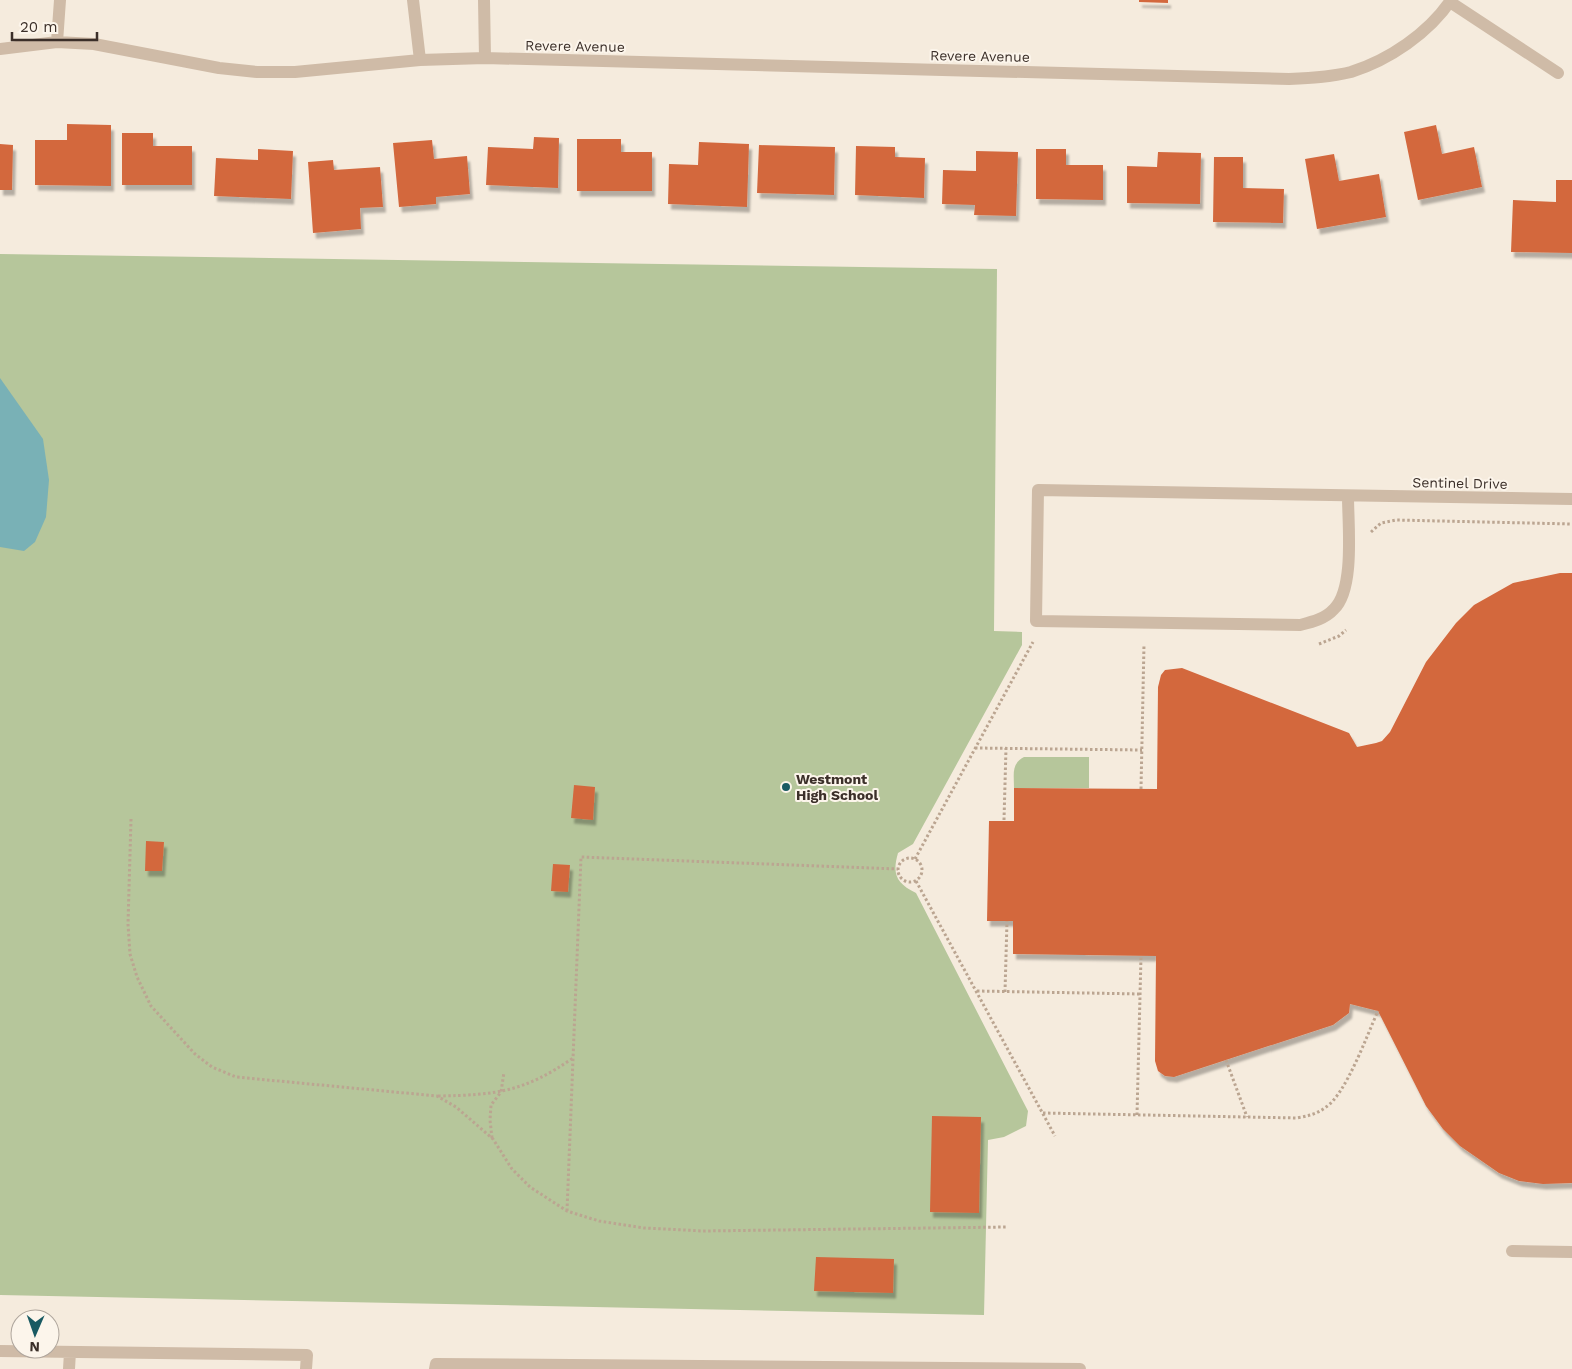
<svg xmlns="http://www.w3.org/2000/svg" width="1572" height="1369" viewBox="0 0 1572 1369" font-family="'Work Sans',sans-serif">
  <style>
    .green { fill: #b6c69b }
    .water { fill: #79b1b6 }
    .building { fill: #d3683e; filter: url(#shadow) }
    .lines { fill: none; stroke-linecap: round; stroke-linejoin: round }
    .path { stroke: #bba591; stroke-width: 3; stroke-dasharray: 2.5 2.5; stroke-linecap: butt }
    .minor { stroke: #cfbba7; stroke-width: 12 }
    .poi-dot { fill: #195a62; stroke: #fcf5eb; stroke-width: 2 }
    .labels { text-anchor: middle; stroke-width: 4; stroke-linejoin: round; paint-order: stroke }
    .street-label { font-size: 14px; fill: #3b2f29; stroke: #fcf5eb }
    .poi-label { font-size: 14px; font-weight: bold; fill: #3b2f29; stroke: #fcf5eb; text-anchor: start }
  </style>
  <defs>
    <filter id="shadow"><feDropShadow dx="3" dy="5.5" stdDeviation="1" flood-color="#0004"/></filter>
  </defs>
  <rect width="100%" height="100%" fill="#f5ebdd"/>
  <path class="green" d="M0 254 997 269 994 631 1022 632V645L913 844 898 853C892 874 896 883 916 893L1028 1111 1026 1126 1004 1137 988 1140 984 1315 0 1295Z
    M1024 757H1089V788H1014C1014 774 1011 764 1024 757Z"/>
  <path class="water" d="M0 378 43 439 49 480 46 517 35 542 24 551 0 547Z"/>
  <path class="building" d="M1139 0H1168V3L1139 2Z
    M67 124 111 125V186L35 185V140H67Z
    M1436 125 1442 154 1474 147 1482 187 1418 200 1404 132Z
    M122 133H153V146H192V185H122Z
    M534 137 559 138 558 188 486 185 488 147 533 149Z
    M577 139H621V152H652V191H577Z
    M432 140 434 159 467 156 470 194 436 197V204L399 207 393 143Z
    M699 142 749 144 747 207 668 204 669 164 698 165Z
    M0 144 13 145 12 190H0Z
    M759 145 835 147 834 195 757 193Z
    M856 146 895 147V157L925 158 924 198 855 195Z
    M258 149 293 151 291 199 214 196 216 158 258 160Z
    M1036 149H1066V165H1103V200L1036 199Z
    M976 151 1018 152 1016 216 974 215 975 205 942 204 943 170 976 171Z
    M1158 152 1201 153 1200 204 1127 203V166L1157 167Z
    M1334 154 1339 181 1379 174 1386 217 1317 229 1305 159Z
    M1214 157H1243V188L1284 189 1283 223 1213 222Z
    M333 160 334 170 380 167 383 207 360 208 361 229 313 233 308 162Z
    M1556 180H1572V253L1511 252 1513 200 1556 202Z
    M1560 573H1572V1183L1543 1184 1519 1181 1499 1173 1460 1146 1443 1129 1426 1106 1378 1011 1350 1004 1349 1013 1333 1025 1174 1077 1165 1076 1158 1071 1155 1061 1156 956 1013 954V921H987L989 821H1014V788L1157 789 1158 687 1161 675 1165 670 1182 668 1349 733 1357 747 1376 743 1382 741 1390 732 1426 662 1456 623 1474 605 1513 583Z
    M574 785 595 787 593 820 571 818Z
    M146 841 164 842 162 871H145Z
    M553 864 570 865 568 892 551 891Z
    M932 1116 981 1117 979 1213 930 1212Z
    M816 1257 894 1259 893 1293 814 1291Z"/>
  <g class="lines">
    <path class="path" d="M1371 532 1381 523 1396 520 1572 524
      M1319 644 1339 636 1346 630
      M975 748 1142 750
      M1141 789 1144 644
      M131 819 128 924 130 954 137 977 151 1006 195 1054 212 1067 236 1077 437 1096 456 1107 493 1139 512 1169 530 1187 567 1211 599 1221 644 1228 703 1231 1007 1227
      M1004 820 1006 748
      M898 870a12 12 0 1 1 24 0a12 12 0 1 1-24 0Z
      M915 859 1033 642
      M916 881 1055 1136
      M977 991 1140 994
      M1005 992 1007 921
      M1226 1060 1247 1117
      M438 1096C496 1095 524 1092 573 1058
      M1043 1113 1297 1118C1308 1116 1317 1114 1326 1107 1346 1094 1367 1035 1378 1011
      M1137 1115 1141 956
      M492 1138 490 1120 491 1105 501 1092 504 1072
      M567 1211 581 857 898 869"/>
    <path class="minor" d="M413 0 420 60
      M484 0 485 58
      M1450 2 1558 73
      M57 42 60 0
      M0 49 57 42 94 44 219 68 257 72H295L420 60 485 58 1289 79C1310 78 1331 77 1351 72 1389 60 1429 33 1451 0
      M1348 497C1348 524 1355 589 1334 609 1325 619 1312 622 1300 625L1036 621 1038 490 1572 499
      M1512 1251 1572 1252
      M0 1351 307 1355 306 1369
      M69 1369 70 1352
      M435 1369 436 1364 1080 1369"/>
  </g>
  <circle class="poi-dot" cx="786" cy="787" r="5"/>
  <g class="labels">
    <g class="street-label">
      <text transform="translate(575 46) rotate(1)" y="5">Revere Avenue</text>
      <text transform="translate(980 56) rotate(1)" y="5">Revere Avenue</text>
      <text transform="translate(1460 483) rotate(1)" y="5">Sentinel Drive</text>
    </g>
    <g class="poi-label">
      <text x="796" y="784">Westmont<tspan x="796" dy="16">High School</tspan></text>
    </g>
  </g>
  <g transform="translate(35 1334) rotate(182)"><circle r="24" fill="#fcf5eb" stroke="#afa69d"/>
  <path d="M0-4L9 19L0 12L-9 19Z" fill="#195a62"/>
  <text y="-8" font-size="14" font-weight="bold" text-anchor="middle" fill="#3b2f29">N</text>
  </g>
  <path d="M12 32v8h85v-8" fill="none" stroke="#3b2f29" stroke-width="2.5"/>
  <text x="20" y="32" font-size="15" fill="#3b2f29" stroke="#fcf5eb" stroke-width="4" paint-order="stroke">20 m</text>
</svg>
